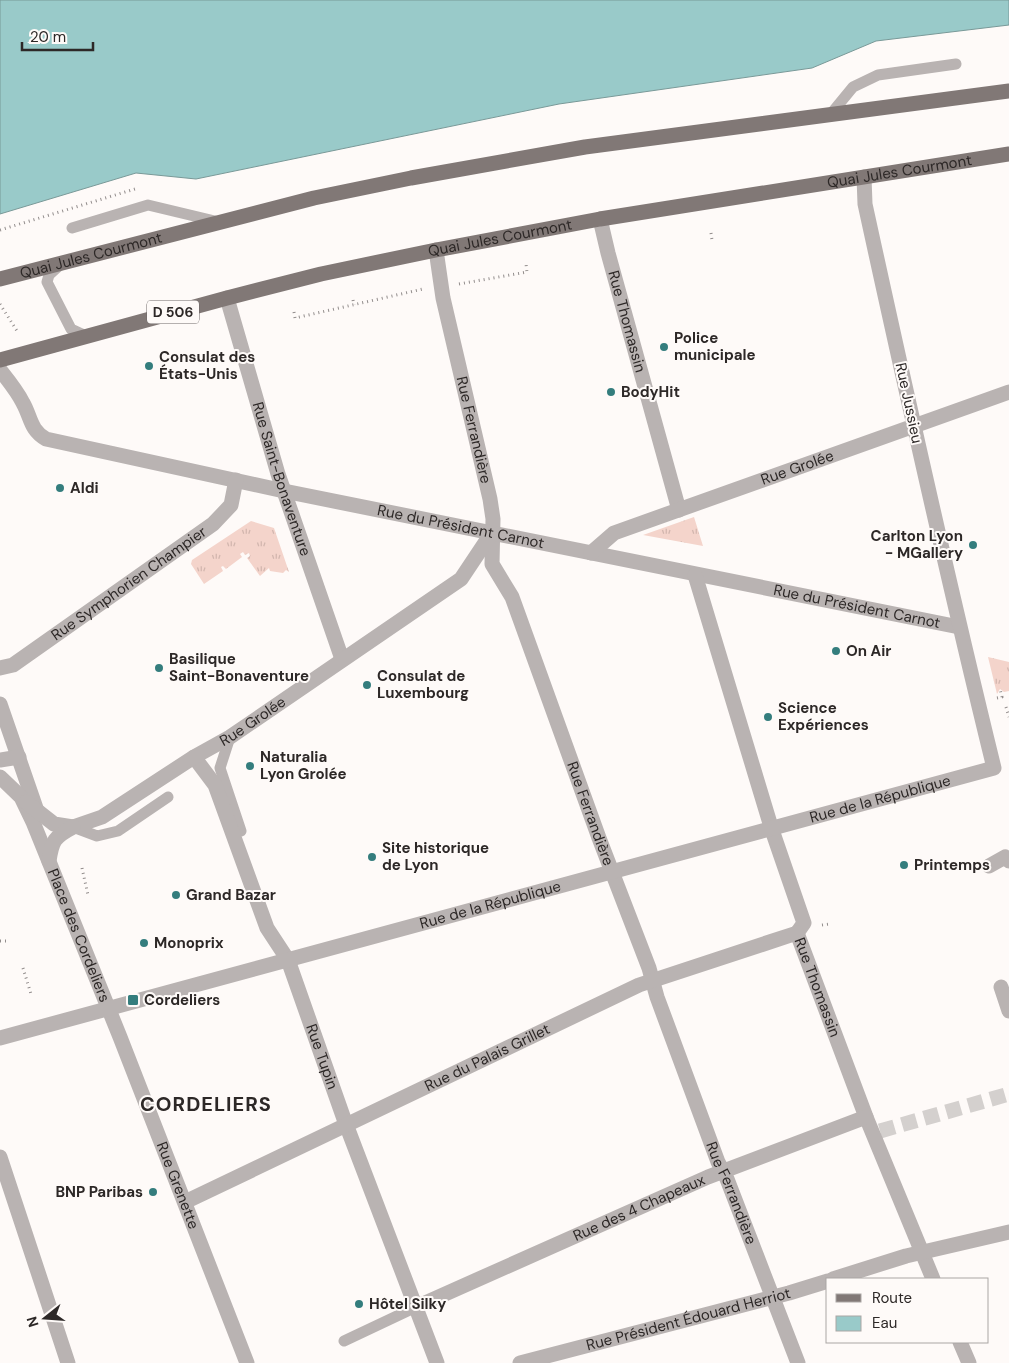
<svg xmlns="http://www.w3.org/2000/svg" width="1009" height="1363" viewBox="0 0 1009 1363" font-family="'DM Sans',sans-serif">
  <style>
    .grass { fill: url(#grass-tufts) }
    .water { fill: #99cac9; stroke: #799998 }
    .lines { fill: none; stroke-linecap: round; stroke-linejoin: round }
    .street-tunnel { stroke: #d4d0ce; stroke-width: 15; stroke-dasharray: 15 8; stroke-linecap: butt }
    .path { stroke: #928d8c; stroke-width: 3; stroke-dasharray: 1 4; stroke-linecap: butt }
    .lane { stroke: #b9b3b2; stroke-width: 11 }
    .street { stroke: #b9b3b2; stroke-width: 15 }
    .primary { stroke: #817876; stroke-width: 15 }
    .poi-dot { fill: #347d7d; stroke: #fefaf8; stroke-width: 2 }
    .labels { text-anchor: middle; stroke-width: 4; stroke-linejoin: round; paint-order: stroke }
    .shield { fill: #fefaf8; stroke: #6c6766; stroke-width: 1 }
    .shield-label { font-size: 14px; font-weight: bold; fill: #2d2827 }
    .street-label { font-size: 15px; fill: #2d2827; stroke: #fefaf8 }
    .poi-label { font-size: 15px; font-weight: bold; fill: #2d2827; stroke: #fefaf8; text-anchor: start }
    .district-label { font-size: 20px; font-weight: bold; letter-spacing: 1px; fill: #2d2827; stroke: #fefaf8 }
  </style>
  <defs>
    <pattern id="grass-tufts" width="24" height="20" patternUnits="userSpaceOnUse" patternTransform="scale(1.25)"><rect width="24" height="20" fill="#f4d4cb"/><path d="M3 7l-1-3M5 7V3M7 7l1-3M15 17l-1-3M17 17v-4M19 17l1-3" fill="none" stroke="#d2b6ae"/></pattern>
  </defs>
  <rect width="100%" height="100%" fill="#fefaf8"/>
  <path class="grass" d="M694 517 703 546 643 535Z
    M251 521 274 528 289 572 286 570 283 573 270 571 269 568 260 576 247 558 250 556 249 553 245 555 243 552 240 554 242 557 226 569 223 566 221 567 223 571 204 584 191 564 192 560Z
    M988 657 1009 662V691L1004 692 1000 689 997 694Z"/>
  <path class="water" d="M0 0H1009V25L876 41 812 68 559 104 196 179 136 173 0 214Z"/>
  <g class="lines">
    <path class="street-tunnel" d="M880 1131 1009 1094"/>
    <path class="path" d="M0 230 135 189
      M711 233 712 240
      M459 284 527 272 526 264
      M353 300 354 305
      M0 304 17 331
      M294 312 295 318 423 289
      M997 698 1002 697 1000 689
      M1006 707 1009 717
      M82 868 88 895
      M822 925 830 924
      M0 941H8
      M23 968 31 994"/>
    <path class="lane" d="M830 115 853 87 878 75 956 64
      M72 228 148 205 219 222
      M60 265 49 275 47 282 71 329 86 336
      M230 737 220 768 241 831
      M73 827 97 836 118 831 168 797
      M344 1341 416 1307"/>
    <g class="street">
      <path id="s1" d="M600 219 608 253 679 510"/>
      <path id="s2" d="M436 250 443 298 490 499 493 519 492 564 512 597 599 838 649 968 657 997 718 1162 727 1179 798 1363"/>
      <path id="s3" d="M227 298 278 474 342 659"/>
      <path id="s4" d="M0 370C8 380 17 391 23 403 31 417 30 430 46 439L284 491 959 627"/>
      <path id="s5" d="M591 553 614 533 1009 392"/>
      <path d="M695 575 772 830 804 923 797 933"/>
      <path id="s6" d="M0 668 13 665 213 524 231 505 236 480"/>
      <path d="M0 704 37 811"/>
      <path id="s7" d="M194 757 215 785 267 928 288 960 344 1119 437 1363"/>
      <path d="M0 760 19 757"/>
      <path id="s8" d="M0 777 21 797 33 822 120 1037 247 1363"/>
      <path id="s9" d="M26 802 54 824 73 827 102 817 194 757 230 737 461 579 491 534"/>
      <path d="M49 861C52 841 54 837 73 827"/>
      <path d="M989 866 1005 857 1009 861"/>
      <path id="s10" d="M797 933 866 1117 933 1279"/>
      <path d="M1001 987 1009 1011"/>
      <path id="s11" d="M0 1038 994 768C948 581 906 392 865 204L864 177"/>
      <path d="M0 1157 68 1363"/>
      <path id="s12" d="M185 1202 639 985 797 933"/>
      <path d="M833 1279 906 1256 1009 1232"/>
      <path id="s13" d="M416 1307 708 1177 866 1117"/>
      <path d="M960 1342 969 1363"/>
      <path id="s14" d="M520 1363 789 1293 828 1281"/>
    </g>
    <g class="primary">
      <path id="s15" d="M0 279 314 198 411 178 585 147 1009 91"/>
      <path id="s16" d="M0 360 227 298 321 274 436 250 600 219 1009 154"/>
    </g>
  </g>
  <g class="poi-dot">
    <circle cx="664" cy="347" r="5"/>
    <circle cx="149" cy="366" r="5"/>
    <circle cx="611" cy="392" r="5"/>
    <circle cx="60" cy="488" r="5"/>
    <circle cx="973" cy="545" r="5"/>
    <circle cx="836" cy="651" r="5"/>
    <circle cx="159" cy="668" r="5"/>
    <circle cx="367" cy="685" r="5"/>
    <circle cx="768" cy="717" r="5"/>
    <circle cx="250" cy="766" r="5"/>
    <circle cx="372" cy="857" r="5"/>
    <circle cx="904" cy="865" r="5"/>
    <circle cx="176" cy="895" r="5"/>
    <circle cx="144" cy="943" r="5"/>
    <rect x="127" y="994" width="12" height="12" rx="2.5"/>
    <circle cx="153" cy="1192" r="5"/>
    <circle cx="359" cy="1304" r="5"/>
  </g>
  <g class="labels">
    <rect class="shield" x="147" y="300.5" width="52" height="23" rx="4"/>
    <g class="shield-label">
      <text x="173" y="317">D 506</text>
    </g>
    <g class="street-label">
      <text dy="5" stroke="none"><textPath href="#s16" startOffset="920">Quai Jules Courmont</textPath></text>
      <text dy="5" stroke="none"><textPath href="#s16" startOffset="515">Quai Jules Courmont</textPath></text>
      <text dy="5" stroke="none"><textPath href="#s15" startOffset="94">Quai Jules Courmont</textPath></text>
      <text dy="5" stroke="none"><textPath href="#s1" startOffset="106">Rue Thomassin</textPath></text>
      <text transform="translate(909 403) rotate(78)" y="5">Rue Jussieu</text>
      <text dy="5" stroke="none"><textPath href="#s2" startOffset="184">Rue Ferrandière</textPath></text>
      <text dy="5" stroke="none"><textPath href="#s5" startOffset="225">Rue Grolée</textPath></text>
      <text dy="5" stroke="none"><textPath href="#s3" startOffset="189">Rue Saint-Bonaventure</textPath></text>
      <text dy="5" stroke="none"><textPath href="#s4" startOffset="508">Rue du Président Carnot</textPath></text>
      <text dy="5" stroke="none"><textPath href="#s6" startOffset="155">Rue Symphorien Champier</textPath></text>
      <text dy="5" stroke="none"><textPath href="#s4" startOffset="912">Rue du Président Carnot</textPath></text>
      <text dy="5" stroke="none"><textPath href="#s9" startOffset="264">Rue Grolée</textPath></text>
      <text dy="5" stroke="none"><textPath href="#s11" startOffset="912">Rue de la République</textPath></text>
      <text dy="5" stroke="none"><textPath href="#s2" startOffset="589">Rue Ferrandière</textPath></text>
      <text dy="5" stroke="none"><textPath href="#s11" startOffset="508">Rue de la République</textPath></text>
      <text dy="5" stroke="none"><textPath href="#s8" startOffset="179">Place des Cordeliers</textPath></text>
      <text dy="5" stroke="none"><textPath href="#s10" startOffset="58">Rue Thomassin</textPath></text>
      <text dy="5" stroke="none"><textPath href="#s7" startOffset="328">Rue Tupin</textPath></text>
      <text dy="5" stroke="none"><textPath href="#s12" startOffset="335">Rue du Palais Grillet</textPath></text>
      <text dy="5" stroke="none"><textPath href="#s8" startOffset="448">Rue Grenette</textPath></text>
      <text dy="5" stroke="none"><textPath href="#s2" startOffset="994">Rue Ferrandière</textPath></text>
      <text dy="5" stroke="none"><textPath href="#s13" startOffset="244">Rue des 4 Chapeaux</textPath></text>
      <text dy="5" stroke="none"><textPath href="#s14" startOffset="174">Rue Président Édouard Herriot</textPath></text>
    </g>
    <g class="poi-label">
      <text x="674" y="343">Police<tspan x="674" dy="17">municipale</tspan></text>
      <text x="159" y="362">Consulat des<tspan x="159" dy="17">États-Unis</tspan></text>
      <text x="621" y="397">BodyHit</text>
      <text x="70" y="493">Aldi</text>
      <text x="963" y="541" text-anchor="end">Carlton Lyon<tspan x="963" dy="17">- MGallery</tspan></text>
      <text x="846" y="656">On Air</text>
      <text x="169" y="664">Basilique<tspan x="169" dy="17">Saint-Bonaventure</tspan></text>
      <text x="377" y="681">Consulat de<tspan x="377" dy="17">Luxembourg</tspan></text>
      <text x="778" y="713">Science<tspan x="778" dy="17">Expériences</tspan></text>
      <text x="260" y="762">Naturalia<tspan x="260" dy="17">Lyon Grolée</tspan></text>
      <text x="382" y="853">Site historique<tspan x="382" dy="17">de Lyon</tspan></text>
      <text x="914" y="870">Printemps</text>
      <text x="186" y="900">Grand Bazar</text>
      <text x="154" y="948">Monoprix</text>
      <text x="144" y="1005">Cordeliers</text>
      <text x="143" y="1197" text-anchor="end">BNP Paribas</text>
      <text x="369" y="1309">Hôtel Silky</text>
    </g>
    <g class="district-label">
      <text x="206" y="1111">CORDELIERS</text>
    </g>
  </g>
  <rect x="826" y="1278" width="162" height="65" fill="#fefaf8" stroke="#aaa6a4"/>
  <rect x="836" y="1294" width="25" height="8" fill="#817876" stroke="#aaa6a4"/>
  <text x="872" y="1303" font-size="15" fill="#2d2827">Route</text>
  <rect x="836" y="1316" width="25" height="15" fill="#99cac9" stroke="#aaa6a4"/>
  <text x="872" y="1328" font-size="15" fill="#2d2827">Eau</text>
  <g transform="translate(45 1318) rotate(253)" stroke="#fefaf8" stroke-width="4" paint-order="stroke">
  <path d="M0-4L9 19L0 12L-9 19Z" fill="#2d2827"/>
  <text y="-8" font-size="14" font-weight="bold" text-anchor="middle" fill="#2d2827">N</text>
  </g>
  <path d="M22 42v8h71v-8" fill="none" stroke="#2d2827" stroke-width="2.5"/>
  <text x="30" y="42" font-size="15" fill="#2d2827" stroke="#fefaf8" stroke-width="4" paint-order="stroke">20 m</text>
</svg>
